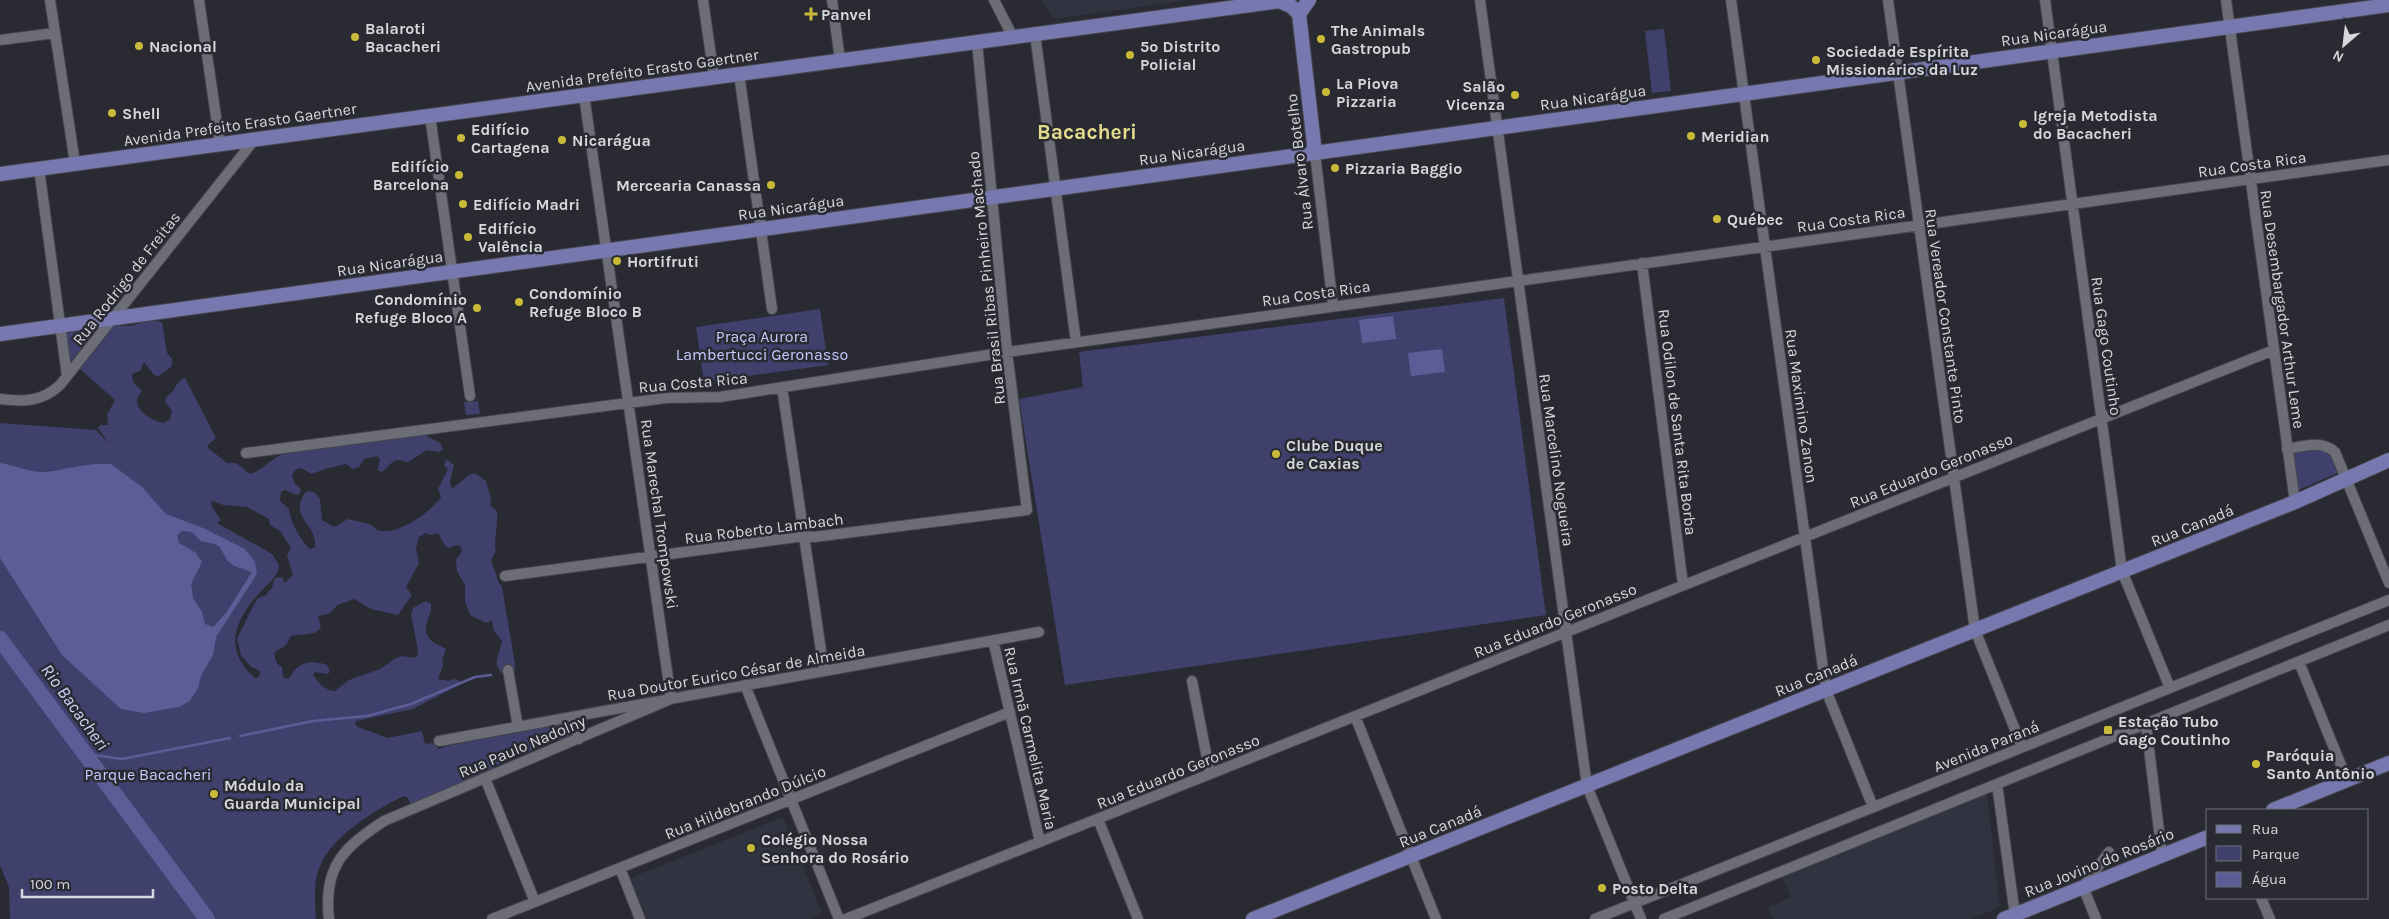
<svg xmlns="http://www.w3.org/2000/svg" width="2389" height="919" viewBox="0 0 2389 919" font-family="Karla,sans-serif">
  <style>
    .built { fill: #323341 }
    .green { fill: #40406d; fill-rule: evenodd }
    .water { fill: #5c5d96; fill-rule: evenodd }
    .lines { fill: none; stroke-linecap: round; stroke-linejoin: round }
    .stream { stroke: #5c5d96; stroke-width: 2.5 }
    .river { stroke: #5c5d96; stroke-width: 16 }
    .minor-casing { stroke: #45454d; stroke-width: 12 }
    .major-casing { stroke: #45454d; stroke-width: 16 }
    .minor { stroke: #6c6d77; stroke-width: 10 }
    .major { stroke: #7878b0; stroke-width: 14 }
    .poi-dot { fill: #caba3a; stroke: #292a32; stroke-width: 2 }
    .labels { text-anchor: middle; stroke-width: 5; stroke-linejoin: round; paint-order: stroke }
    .poi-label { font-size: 16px; font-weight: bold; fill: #d7d8de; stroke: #292a32; text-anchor: start }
    .street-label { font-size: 16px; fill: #d7d8de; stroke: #292a32 }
    .park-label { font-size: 16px; fill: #c6cafe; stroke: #292a32 }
    .water-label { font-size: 18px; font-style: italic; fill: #cdd0f3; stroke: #292a32 }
    .district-label { font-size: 21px; font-weight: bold; fill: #e5db8c; stroke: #292a32 }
  </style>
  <rect width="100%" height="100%" fill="#292a32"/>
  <path class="built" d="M1042 0H1190L1054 19Z
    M1987 794 2000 907 1970 919H1773L1768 907 1791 897 1782 876Z
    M783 817 822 914 810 919H647L630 878Z"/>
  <path class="green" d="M1664 29 1671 91 1652 93 1645 31Z
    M1504 298 1546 615 1065 685 1019 399 1083 387 1079 352Z
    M820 309 828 365 704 382 696 327Z
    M148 320 162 322 167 353 172 359V366L159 376 154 375 144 362 140 371 132 374 133 382 142 391C140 395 136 397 137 402 138 413 155 422 164 423L170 419 172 411 165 402 166 397C175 393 176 380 185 378L216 438 208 445V448L227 463C240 461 241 468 250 474 264 470 272 457 286 453 329 443 380 437 425 435L440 443 443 449 440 452 427 450 408 462C405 462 402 460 399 460 392 459 387 469 381 472L378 470 380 459 377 456 364 459 359 467 353 469 346 464 325 469 312 474 301 468 295 470 292 476 295 484 300 488 301 492 297 495 285 490 281 492 280 501 289 509C290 521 301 541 310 549L315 547C318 524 286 516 307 491L314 492 320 499 322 520 334 527 348 519C355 521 364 522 371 525 375 527 376 531 381 531 402 533 429 513 441 497L438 489 448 469 444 465 446 459 454 465 450 481 452 489 469 475 475 473 486 481 491 499 490 505C491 507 494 508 496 510 500 517 493 541 496 551L491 560 499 583 502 587 515 664V672L512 677H506C490 664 499 658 502 641L494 631 492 620 486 623 470 615 465 601V585L457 571 456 560 462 551 460 546 457 545 449 548 445 546 438 533 431 535 426 533 419 537 416 549 419 563 406 587 412 595 398 615 371 609 354 599 338 605 328 614 318 616 321 628C313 637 302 633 291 636L286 645 275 652C274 658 276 664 282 667L283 677 289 679C297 662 310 659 327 665L330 672 327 674 315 672 313 675 322 686 329 690 335 691 349 680 380 669 396 658 402 656 414 658 417 656 418 651 411 614 413 608 426 601 431 604C433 615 420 626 429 638 433 644 441 645 446 649L442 660 443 665 438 679 448 681 454 679 460 681 461 684 413 709 356 721 355 724 358 727 388 738 422 731 425 744 432 743 439 749 447 746 561 724 572 729V737L562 744 559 739 494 766 496 772 411 806 408 798 404 796C376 809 332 836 320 866 313 882 315 901 316 919H10L9 887 0 865V423L96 430 109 444 98 428 100 425H108L107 415 115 400 81 370 80 367 111 325 131 326ZM211 500 223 505 247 507 269 519 270 525 280 531 291 548 287 556 293 575 285 583 282 577 275 578 272 588 265 596 258 598 252 608 237 639 241 655 251 667 260 671V675L256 679C221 649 235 619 262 590 269 583 279 575 279 565L272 554 217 523 221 520 212 507Z
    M96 328 98 331 71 361 66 333 68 330Z
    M478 401 480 414 466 415 464 402Z
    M2311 449C2329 450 2334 457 2340 472L2296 491 2292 454Z"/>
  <path class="water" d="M1393 316 1396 339 1362 343 1359 320Z
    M1442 349 1445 372 1411 376 1408 353Z
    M0 463C15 465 30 473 46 472 68 469 89 462 111 464L142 487 166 514 203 528 245 549 255 562 257 574 216 637 213 655 201 676 198 688 190 701 179 707 144 713 121 709 62 655 0 558ZM182 531 192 532 201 541 215 544 219 546 228 561 234 566 252 572 226 613 213 627 205 624 202 612 193 598 191 584 202 562 196 553 179 543 177 535Z"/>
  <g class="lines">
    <path class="stream" d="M240 736 313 721 367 716 411 704 475 677 491 675
      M87 754 122 759 230 738"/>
    <path class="river" d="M0 639 207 919"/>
    <g class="minor-casing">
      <path id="minor" d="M50 0 75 163
        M199 0 220 144
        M703 0 714 77
        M832 0 840 60
        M994 0 1013 37
        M1480 0 1587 786 1641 919
        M1731 0 1826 690 1873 807
        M1888 0 1975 630 2022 747
        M2045 0 2122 571 2170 688
        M2226 0 2295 502
        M1035 34 1076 342
        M0 40 55 33
        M739 74 772 309
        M430 116 470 396
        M1315 153 1333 306
        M39 168 67 376
        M1642 263 1683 585
        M782 387 824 671
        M0 399C23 402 42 402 60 385L255 139
        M2287 449C2305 446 2321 440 2335 452L2389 583
        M246 453 666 398 720 397 1007 352 2389 160
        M505 576 804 536 814 537 1027 510 1007 352 977 42
        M993 640 1040 842
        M2299 662 2347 780
        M508 670 518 727
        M1192 681 1210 774
        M745 685 839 919
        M1355 716 1436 919
        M572 717 579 739
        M2146 724 2162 855
        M439 741 1039 632
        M485 778 535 902
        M1997 784 2015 915
        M1098 819 1138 919
        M620 868 640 919
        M2261 898 2270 919
        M329 919C323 867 343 848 384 821L671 699 584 95
        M492 919 1010 712
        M846 919 2274 350
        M1595 919 2389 600
        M1664 919 2389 625
        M2096 919 2083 887 2109 852"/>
    </g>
    <g class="major-casing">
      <path id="major" d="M1279 1 1291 6 1299 14 1315 153
        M1299 14 1309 0
        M0 174 1288 0
        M0 334 2389 5
        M2273 810 2389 763
        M1253 919 2295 502 2389 460
        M2004 919 2208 837"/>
    </g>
    <use href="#minor" class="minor"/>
    <use href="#major" class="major"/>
  </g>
  <g class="poi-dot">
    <path d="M808.5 6.5h5v5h5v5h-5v5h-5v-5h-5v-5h5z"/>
    <circle cx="355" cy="37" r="5"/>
    <circle cx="1321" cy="39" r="5"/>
    <circle cx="139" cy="46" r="5"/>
    <circle cx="1130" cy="55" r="5"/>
    <circle cx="1816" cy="60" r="5"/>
    <circle cx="1326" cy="92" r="5"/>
    <circle cx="1515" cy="95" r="5"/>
    <circle cx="112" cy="113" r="5"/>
    <circle cx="2023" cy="124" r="5"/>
    <circle cx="1691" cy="136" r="5"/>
    <circle cx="461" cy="138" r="5"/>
    <circle cx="562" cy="140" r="5"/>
    <circle cx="1335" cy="168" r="5"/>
    <circle cx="459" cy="175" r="5"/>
    <circle cx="771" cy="185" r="5"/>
    <circle cx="463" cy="204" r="5"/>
    <circle cx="1717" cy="219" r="5"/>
    <circle cx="468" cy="237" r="5"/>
    <circle cx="617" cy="261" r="5"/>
    <circle cx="519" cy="302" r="5"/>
    <circle cx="477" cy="308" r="5"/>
    <circle cx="1276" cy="454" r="5"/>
    <rect x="2103" y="725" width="10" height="10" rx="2.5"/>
    <circle cx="2256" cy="764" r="5"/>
    <circle cx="214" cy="794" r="5"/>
    <circle cx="751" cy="848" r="5"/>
    <circle cx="1602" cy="888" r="5"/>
  </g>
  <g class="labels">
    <g class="poi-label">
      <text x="821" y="20">Panvel</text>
      <text x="365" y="34">Balaroti<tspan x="365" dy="18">Bacacheri</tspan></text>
      <text x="1331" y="36">The Animals<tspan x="1331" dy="18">Gastropub</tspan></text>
      <text x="149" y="52">Nacional</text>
      <text x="1140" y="52">5º Distrito<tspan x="1140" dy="18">Policial</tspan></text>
      <text x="1826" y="57">Sociedade Espírita<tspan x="1826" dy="18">Missionários da Luz</tspan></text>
      <text x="1336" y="89">La Piova<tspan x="1336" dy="18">Pizzaria</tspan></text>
      <text x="1505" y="92" text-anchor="end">Salão<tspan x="1505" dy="18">Vicenza</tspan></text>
      <text x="122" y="119">Shell</text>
      <text x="2033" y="121">Igreja Metodista<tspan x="2033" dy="18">do Bacacheri</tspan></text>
      <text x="471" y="135">Edifício<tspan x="471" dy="18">Cartagena</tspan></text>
      <text x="1701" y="142">Meridian</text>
      <text x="572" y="146">Nicarágua</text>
      <text x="449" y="172" text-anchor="end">Edifício<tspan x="449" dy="18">Barcelona</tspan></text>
      <text x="1345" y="174">Pizzaria Baggio</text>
      <text x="761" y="191" text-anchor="end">Mercearia Canassa</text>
      <text x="473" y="210">Edifício Madri</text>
      <text x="1727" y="225">Québec</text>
      <text x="478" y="234">Edifício<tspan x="478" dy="18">Valência</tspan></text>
      <text x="627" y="267">Hortifruti</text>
      <text x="529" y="299">Condomínio<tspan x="529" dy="18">Refuge Bloco B</tspan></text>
      <text x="467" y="305" text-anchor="end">Condomínio<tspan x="467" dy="18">Refuge Bloco A</tspan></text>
      <text x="1286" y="451">Clube Duque<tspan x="1286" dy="18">de Caxias</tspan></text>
      <text x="2118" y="727">Estação Tubo<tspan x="2118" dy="18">Gago Coutinho</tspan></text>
      <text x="2266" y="761">Paróquia<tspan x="2266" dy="18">Santo Antônio</tspan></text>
      <text x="224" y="791">Módulo da<tspan x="224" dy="18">Guarda Municipal</tspan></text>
      <text x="761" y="845">Colégio Nossa<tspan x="761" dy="18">Senhora do Rosário</tspan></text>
      <text x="1612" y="894">Posto Delta</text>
    </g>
    <g class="street-label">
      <text transform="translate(2054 33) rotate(-8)" y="6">Rua Nicarágua</text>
      <text transform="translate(642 70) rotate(-8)" y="6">Avenida Prefeito Erasto Gaertner</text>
      <text transform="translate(1593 97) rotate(-8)" y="6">Rua Nicarágua</text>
      <text transform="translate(240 124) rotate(-8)" y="6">Avenida Prefeito Erasto Gaertner</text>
      <text transform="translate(1192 152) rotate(-8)" y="6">Rua Nicarágua</text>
      <text transform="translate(1299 162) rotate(-97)" y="6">Rua Álvaro Botelho</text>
      <text transform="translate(2252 164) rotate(-8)" y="6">Rua Costa Rica</text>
      <text transform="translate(791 207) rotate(-8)" y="6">Rua Nicarágua</text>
      <text transform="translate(1851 219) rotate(-8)" y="6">Rua Costa Rica</text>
      <text transform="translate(390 263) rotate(-8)" y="6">Rua Nicarágua</text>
      <text transform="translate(126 278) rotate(-52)" y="6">Rua Rodrigo de Freitas</text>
      <text transform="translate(986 278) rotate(-96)" y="6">Rua Brasil Ribas Pinheiro Machado</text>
      <text transform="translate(1316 293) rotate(-8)" y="6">Rua Costa Rica</text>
      <text transform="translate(2283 309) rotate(82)" y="6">Rua Desembargador Arthur Leme</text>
      <text transform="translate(1946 316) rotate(82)" y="6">Rua Vereador Constante Pinto</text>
      <text transform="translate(2107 346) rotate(82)" y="6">Rua Gago Coutinho</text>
      <text transform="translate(693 382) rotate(-5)" y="6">Rua Costa Rica</text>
      <text transform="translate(1802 406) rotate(82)" y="6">Rua Maximino Zanon</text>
      <text transform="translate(1678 422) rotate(83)" y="6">Rua Odilon de Santa Rita Borba</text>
      <text transform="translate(1557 460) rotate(82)" y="6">Rua Marcelino Nogueira</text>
      <text transform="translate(1931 470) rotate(-22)" y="6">Rua Eduardo Geronasso</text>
      <text transform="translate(660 514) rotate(82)" y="6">Rua Marechal Trompowski</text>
      <text transform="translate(2192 525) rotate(-22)" y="6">Rua Canadá</text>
      <text transform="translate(764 528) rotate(-7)" y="6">Rua Roberto Lambach</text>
      <text transform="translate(1555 620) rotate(-22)" y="6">Rua Eduardo Geronasso</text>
      <text transform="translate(736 672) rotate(-10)" y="6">Rua Doutor Eurico César de Almeida</text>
      <text transform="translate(1816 675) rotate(-22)" y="6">Rua Canadá</text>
      <text transform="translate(1031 738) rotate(77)" y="6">Rua Irmã Carmelita Maria</text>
      <text transform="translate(522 746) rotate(-23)" y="6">Rua Paulo Nadolny</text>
      <text transform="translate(1986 746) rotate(-22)" y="6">Avenida Paraná</text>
      <text transform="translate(1178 771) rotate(-22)" y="6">Rua Eduardo Geronasso</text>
      <text transform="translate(745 802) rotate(-22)" y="6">Rua Hildebrando Dúlcio</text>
      <text transform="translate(1440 826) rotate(-22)" y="6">Rua Canadá</text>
      <text transform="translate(2099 862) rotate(-22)" y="6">Rua Jovino do Rosário</text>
    </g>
    <g class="park-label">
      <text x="762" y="342">Praça Aurora<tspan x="762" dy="18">Lambertucci Geronasso</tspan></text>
      <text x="148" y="780">Parque Bacacheri</text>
    </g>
    <g class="water-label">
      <text transform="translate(75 707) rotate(54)" y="6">Rio Bacacheri</text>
    </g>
    <g class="district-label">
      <text x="1087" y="139">Bacacheri</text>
    </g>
  </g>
  <rect x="2206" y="809" width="162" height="90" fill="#292a32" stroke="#6f7077"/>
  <rect x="2216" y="825" width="25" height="8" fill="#7878b0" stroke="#6f7077"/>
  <text x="2252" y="834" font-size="15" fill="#d7d8de">Rua</text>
  <rect x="2216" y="846" width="25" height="15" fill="#40406d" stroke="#6f7077"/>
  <text x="2252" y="859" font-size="15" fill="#d7d8de">Parque</text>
  <rect x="2216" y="872" width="25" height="15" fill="#5c5d96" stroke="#6f7077"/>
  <text x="2252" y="884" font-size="15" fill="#d7d8de">Água</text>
  <g transform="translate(2344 45) rotate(208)" stroke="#292a32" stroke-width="4" paint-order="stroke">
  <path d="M0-4L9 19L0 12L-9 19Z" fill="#d7d8de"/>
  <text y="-8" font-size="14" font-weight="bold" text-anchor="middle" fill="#d7d8de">N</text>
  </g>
  <path d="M22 889v8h131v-8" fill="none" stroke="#d7d8de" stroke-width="2.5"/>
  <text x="30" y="889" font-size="15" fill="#d7d8de" stroke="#292a32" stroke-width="4" paint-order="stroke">100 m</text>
</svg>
